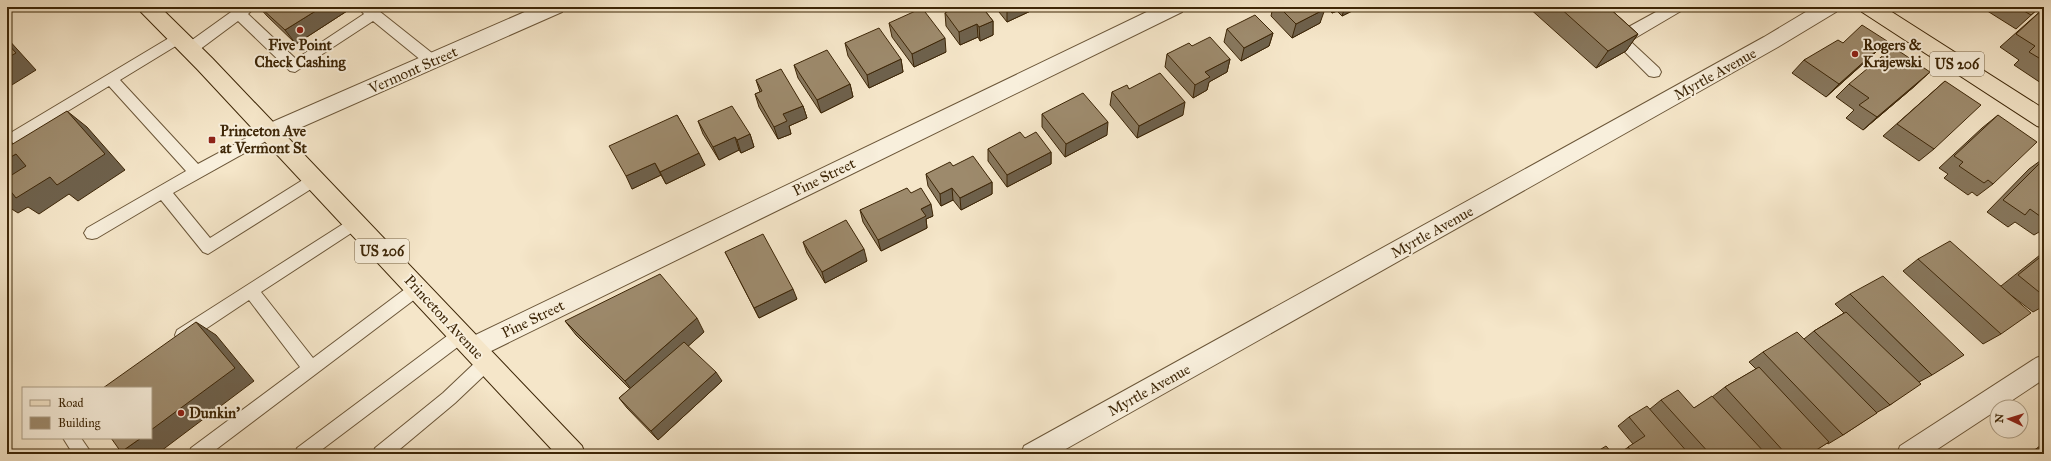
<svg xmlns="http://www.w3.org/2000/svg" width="2051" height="461" viewBox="0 0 2051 461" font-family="'IM FELL Great Primer',serif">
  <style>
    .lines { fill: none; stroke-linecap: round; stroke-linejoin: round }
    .service-casing { stroke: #6b5638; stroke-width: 2 }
    .minor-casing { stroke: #6b5638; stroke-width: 2 }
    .tertiary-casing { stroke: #6b5638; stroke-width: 2 }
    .primary-casing { stroke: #3d2607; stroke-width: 2 }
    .service { fill: #f8efdc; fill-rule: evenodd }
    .minor { fill: #f8efdc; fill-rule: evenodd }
    .tertiary { fill: #f8efdc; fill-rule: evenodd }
    .primary { fill: #f5e6c9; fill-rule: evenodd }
    .wall { fill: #87775d; stroke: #3d2607 }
    .shaded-wall { fill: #6e614c; stroke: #3d2607 }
    .building { fill: #9d8a6c; stroke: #3d2607 }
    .poi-dot { fill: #8f2418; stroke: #f8efdc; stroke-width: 1.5 }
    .labels { text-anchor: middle; stroke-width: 4; stroke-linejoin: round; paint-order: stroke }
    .shield { fill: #f8efdc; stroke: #756247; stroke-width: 1 }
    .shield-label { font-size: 14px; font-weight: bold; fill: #3d2607 }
    .poi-label { font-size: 15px; font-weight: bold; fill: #3d2607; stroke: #f8efdc; text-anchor: start }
    .street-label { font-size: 15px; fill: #3d2607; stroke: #f8efdc }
  </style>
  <rect width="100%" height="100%" fill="#f5e6c9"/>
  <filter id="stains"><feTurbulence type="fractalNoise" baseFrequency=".005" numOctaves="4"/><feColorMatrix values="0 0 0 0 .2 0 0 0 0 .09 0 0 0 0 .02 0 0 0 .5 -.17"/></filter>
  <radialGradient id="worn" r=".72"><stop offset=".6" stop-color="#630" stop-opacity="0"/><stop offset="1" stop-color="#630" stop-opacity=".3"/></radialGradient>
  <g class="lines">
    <g class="service-casing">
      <path id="service" d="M238 7H255L248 14 296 59 364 14 358 7H374L437 57 439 61 437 65 432 66 427 65 373 21 295 72 290 71 238 21 195 53 190 54 185 53 183 49 185 45Z
        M1665 7H1683L1681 11 1630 41 1659 68 1661 72 1659 76 1654 77 1649 76 1614 41 1623 30Z
        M179 32 184 33 186 37 184 41 120 80 198 164 265 128 270 126 275 128 277 132 275 136 173 193 210 238 309 176 314 174 319 176 321 180 319 184 208 254 203 252 161 200 97 238 92 239 87 238 84 233 87 228 186 171 109 86 7 148V135Z
        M354 217 359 218 361 223 359 228 261 292 313 358 413 283 418 281 423 283 426 288 423 293 210 454H189L191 448 300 367 249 300 189 340 183 342 177 340 175 335 177 330Z
        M461 328 467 330 469 335 467 340 316 454H295L297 448 455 330Z
        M487 355 493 357 495 362 493 367 455 403 394 454H373L375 448 443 393 481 357Z
        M63 438H81L92 454H73Z"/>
    </g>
    <g class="minor-casing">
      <path id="minor" d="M536 7H565L562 12 277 138 270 140 263 138 260 132 263 126Z
        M1157 7H1185L1182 12 481 356 473 359 465 356 461 348 465 340Z
        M1814 7H1839L1836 12 1778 47 1057 454H1021L1024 446 1764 37Z"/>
    </g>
    <g class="tertiary-casing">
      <path id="tertiary" d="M2044 355V379L2002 407H1997V410L1930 454H1897L1900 446 2036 358Z"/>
    </g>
    <g class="primary-casing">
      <path id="primary" d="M138 7H160L212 58 582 446 585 454H556L198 70 141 12Z
        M1859 7H1884L2044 109V128L2037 126 1862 12Z"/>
    </g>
    <use href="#service" class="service"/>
    <use href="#minor" class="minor"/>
    <use href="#tertiary" class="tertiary"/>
    <use href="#primary" class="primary"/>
  </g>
  <path class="wall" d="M259 7H344L347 11 296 44 267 16Z
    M948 7H982L993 21V35L980 41 978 37 960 45 946 26 945 13 948 11Z
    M995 7H1037V8L1007 22Z
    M1273 7H1323L1320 23 1292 38 1271 16Z
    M1326 7H1360L1342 16 1337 11 1332 13Z
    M1528 7H1608L1638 34 1626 51 1596 68Z
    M1981 7H2040L2016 29Z
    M2044 8V85L2014 65 2019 60 2000 47Z
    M889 23 946 52 914 67 892 37Z
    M1227 29 1273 33 1269 46 1241 61 1224 42Z
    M845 43 901 59 903 72 869 88 848 56Z
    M1843 43 1874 54 1826 97 1792 73 1804 60Z
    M1192 46 1230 59 1227 72 1209 82 1207 90 1193 98 1165 67 1167 54Z
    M794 65 850 84 853 97 821 113 798 78Z
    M756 80 803 106 807 118 789 126 791 134 778 139 759 107 755 94 760 92Z
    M1945 81 1934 149 1919 161 1883 136Z
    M1849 84 1916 85 1863 130 1846 118 1854 110 1836 97Z
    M1129 89 1183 115 1137 138 1110 105 1112 92Z
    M1042 114 1107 135 1065 157 1042 127Z
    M677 115 705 165 666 184 661 175 632 189Z
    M1998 115 1993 184 1977 196 1972 192 1968 195 1944 178 1948 174 1939 168 1982 128Z
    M698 121 750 134 754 147 741 153 739 150 719 160 703 134Z
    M1025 138 1051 152V164L1007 187 988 161V149Z
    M2044 158V229L2034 235 2015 222 2008 227 1987 212 2029 169Z
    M953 166 992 182V194L961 210 953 200 941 206 928 186 926 174Z
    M911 193 933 216 926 219 927 228 881 251 863 222 860 210Z
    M803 242 867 261 825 283 807 253Z
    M725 252 797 299 759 318Z
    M2044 252V306L2033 312 2007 292 2001 334 1983 344 1903 271 1918 259 2001 286 2040 255Z
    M1850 294 1932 375 1919 382 1890 405 1876 413 1843 435 1828 444 1827 443 1810 454H1618L1633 444 1618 426 1629 417 1650 409 1661 400 1694 408 1712 397 1725 387 1756 369 1749 362 1763 352 1804 339 1814 331 1844 313 1835 304Z
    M565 321 704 332 688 346 722 381 658 440 627 408 619 398 630 389 576 335Z
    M2044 443V454H2029Z"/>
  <path class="shaded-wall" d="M322 7H344L347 11 296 44 285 30Z
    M1011 7H1037V8L1007 22V9Z
    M1335 7H1338L1337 11 1332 13Z
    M1345 7H1360L1342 16Z
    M1325 9 1320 23 1292 38 1296 24Z
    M993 21V35L980 41 979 27Z
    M977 24 978 37 960 45 959 32Z
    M1273 33 1269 46 1241 61 1244 48Z
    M1638 34 1626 51 1596 68 1608 51Z
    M7 38 36 70 7 88Z
    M945 38 946 52 914 67 912 54Z
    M1887 41 1874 54 1826 97 1839 84Z
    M901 59 903 72 869 88 867 75Z
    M1230 59 1227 72 1209 82 1207 90 1193 98 1195 85 1205 72Z
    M1930 72 1916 85 1863 130 1877 117Z
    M850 84 853 97 821 113 817 100Z
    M1185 102 1183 115 1137 138 1139 126Z
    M803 106 807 118 789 126 791 134 778 139 774 127 783 114Z
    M67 111 87 127 125 170 78 201 69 194 39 214 28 207 18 213 7 206V190L9 189 50 177Z
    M1108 122 1107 135 1065 157 1066 144Z
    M750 134 754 147 741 153 737 140Z
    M735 137 739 150 719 160 713 147Z
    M7 139 27 154 11 145Z
    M1051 152V164L1007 187V175Z
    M699 153 705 165 666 184 660 172Z
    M16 154 38 170 16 184 7 177V159Z
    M655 163 661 175 632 189 626 176Z
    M992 182V194L961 210 960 198Z
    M952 188 953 200 941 206 940 194Z
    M931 204 933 216 926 219 927 228 881 251 878 240 921 209Z
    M864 249 867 261 825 283 822 272Z
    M793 289 797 299 759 318 754 308Z
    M697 318 704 332 635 394 625 381Z
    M196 322 216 335 254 381 157 454H124L121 452 141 438H151V430Z
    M716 372 722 381 658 440 651 431Z"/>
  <path class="building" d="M260 7H322L285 30Z
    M953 7H982L993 21 979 27 977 24 959 32 945 13 954 8Z
    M1005 7H1011L1007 9Z
    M1279 7H1323L1325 9 1296 24Z
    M1559 7H1608L1638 34 1608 51Z
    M2017 7H2040L2031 15Z
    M922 8 945 38 912 54 889 23Z
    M2044 8V61L2029 52 2035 46 2016 34Z
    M1255 15 1273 33 1244 48 1227 29Z
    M1862 25 1887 41 1839 84 1804 60 1838 40 1843 43Z
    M879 28 901 59 867 75 845 43Z
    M1210 37 1230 59 1205 72 1210 77 1195 85 1167 54 1189 43 1192 46Z
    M7 43 16 53 7 58Z
    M1893 47 1930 72 1877 117 1859 105 1869 98 1849 84Z
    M827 50 850 84 817 100 794 65Z
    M781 69 803 106 783 114 787 121 774 127 755 94 762 91 756 80Z
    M1160 73 1185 102 1139 126 1112 92 1127 85 1129 89Z
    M1945 81 1981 105 1934 149 1897 124Z
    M1083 93 1108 122 1066 144 1042 114Z
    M732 106 750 134 737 140 735 137 713 147 698 121Z
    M67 111 105 154 57 185 50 177 16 198 9 189 7 190V178L26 166 16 154 7 159V140L11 145Z
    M677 115 699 153 660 172 655 163 626 176 609 146Z
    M1998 115 2037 142 1993 184 1988 180 1984 183 1959 166 1963 162 1954 156Z
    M1020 132 1025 138 1036 132 1051 152 1007 175 988 149Z
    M973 156 992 182 960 198 952 188 940 194 926 174 950 162 953 166Z
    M2044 159V219L2030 209 2025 215 2003 200Z
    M907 188 911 193 921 188 931 204 921 209 926 216 878 240 860 210Z
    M846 220 864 249 822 272 803 242Z
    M763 234 793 289 754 308 725 252Z
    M1950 241 2031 313 2001 334 1918 259Z
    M2044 254V296L2018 275Z
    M660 274 697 318 625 381 565 321Z
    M1883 276 1964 355 1932 375 1850 294Z
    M1846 312 1921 384 1890 405 1814 331Z
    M196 322 235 368 151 430V388H103Z
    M1797 332 1877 413 1843 435 1763 352Z
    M684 342 716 372 651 431 619 398Z
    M1759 367 1829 442 1810 454H1786L1725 387Z
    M1678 390 1694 408 1712 396 1766 454H1710L1661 400Z
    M1647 406 1689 454H1634L1628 447 1645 436 1629 417Z
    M111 438H141L121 452Z
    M1606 446 1613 454H1593Z
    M2044 449V454H2037Z"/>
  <g class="poi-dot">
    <circle cx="300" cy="30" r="4"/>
    <circle cx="1855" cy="54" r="4"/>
    <rect x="208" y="136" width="8" height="8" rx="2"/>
    <circle cx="181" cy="413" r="4"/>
  </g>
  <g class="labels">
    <g class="shield">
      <rect x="1930" y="52" width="54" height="24" rx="3"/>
      <rect x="355" y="239" width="54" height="24" rx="3"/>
    </g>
    <g class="shield-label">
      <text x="1957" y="69">US 206</text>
      <text x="382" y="256">US 206</text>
    </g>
    <g class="poi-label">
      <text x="300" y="50" text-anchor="middle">Five Point<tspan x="300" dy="17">Check Cashing</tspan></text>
      <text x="1863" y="50">Rogers &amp;<tspan x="1863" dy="17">Krajewski</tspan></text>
      <text x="220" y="136">Princeton Ave<tspan x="220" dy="17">at Vermont St</tspan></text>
      <text x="189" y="418">Dunkin'</text>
    </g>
    <g class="street-label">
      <text transform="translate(413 70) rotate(-24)" y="5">Vermont Street</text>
      <text transform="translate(1715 74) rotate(-29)" y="5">Myrtle Avenue</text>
      <text transform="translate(824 177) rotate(-26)" y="5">Pine Street</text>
      <text transform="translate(1432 232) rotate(-29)" y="5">Myrtle Avenue</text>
      <text transform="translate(444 317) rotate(47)" y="5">Princeton Avenue</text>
      <text transform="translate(533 319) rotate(-26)" y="5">Pine Street</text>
      <text transform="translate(1149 390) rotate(-29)" y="5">Myrtle Avenue</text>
    </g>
  </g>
  <rect width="2051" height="461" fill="none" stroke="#f5e6c9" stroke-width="24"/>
  <rect x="8" y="8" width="2035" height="445" fill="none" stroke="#3d2607" stroke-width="2"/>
  <rect x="12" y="12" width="2027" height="437" fill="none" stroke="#3d2607"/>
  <rect x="22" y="387" width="130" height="52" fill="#f8efdc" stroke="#ad9f87"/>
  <rect x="30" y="400" width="20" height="6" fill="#f5e6c9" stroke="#ad9f87"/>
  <text x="58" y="407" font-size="12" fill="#3d2607">Road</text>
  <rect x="30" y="417" width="20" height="12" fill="#9d8a6c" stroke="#ad9f87"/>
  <text x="58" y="427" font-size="12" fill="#3d2607">Building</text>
  <g transform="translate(2009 419) rotate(274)"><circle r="19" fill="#f8efdc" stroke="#ad9f87"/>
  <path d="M0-3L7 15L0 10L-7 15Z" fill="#8f2418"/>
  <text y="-6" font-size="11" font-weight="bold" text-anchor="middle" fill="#3d2607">N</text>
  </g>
  <rect width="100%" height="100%" filter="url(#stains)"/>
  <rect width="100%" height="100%" fill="url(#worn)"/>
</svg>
